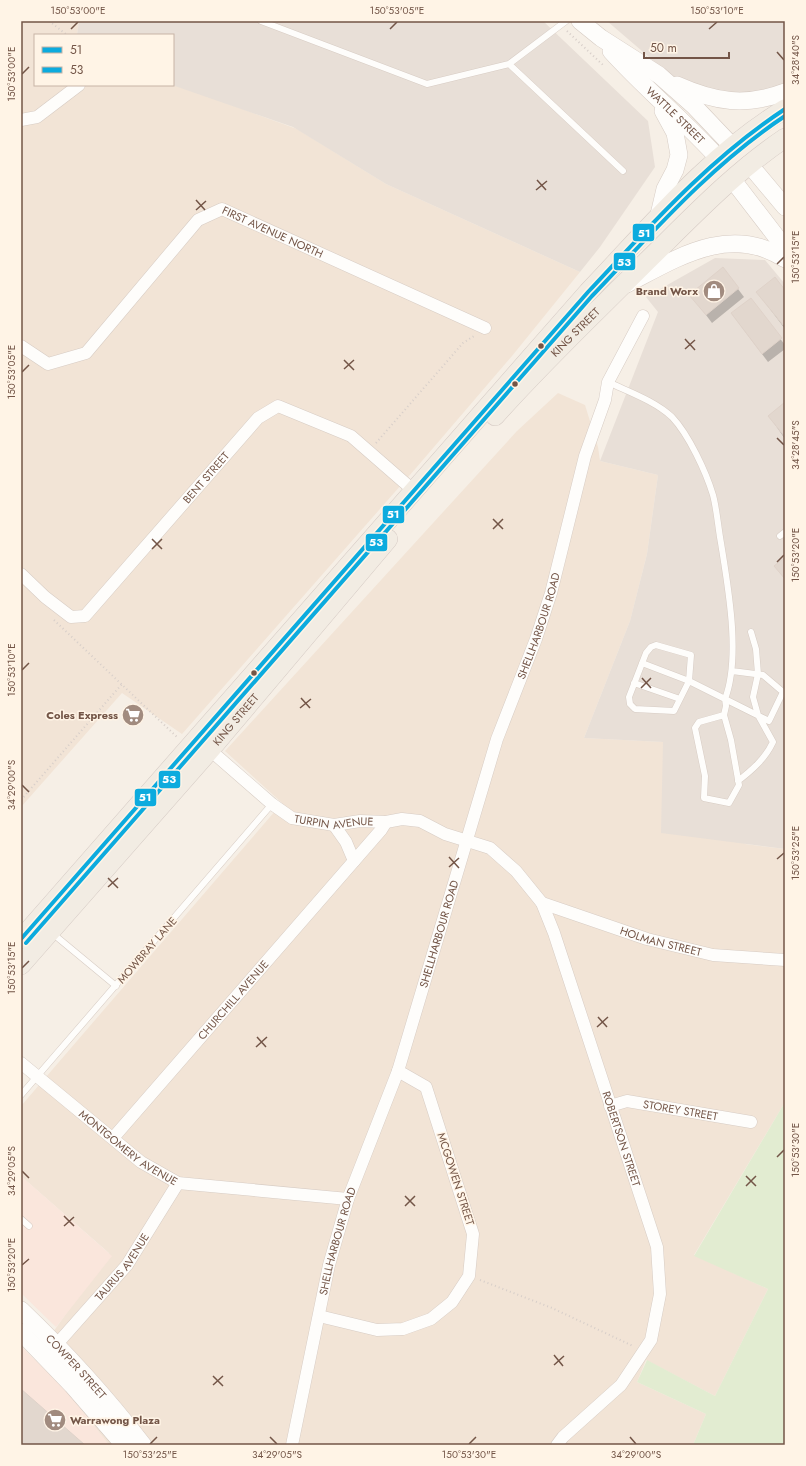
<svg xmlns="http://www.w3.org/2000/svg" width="806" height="1466" viewBox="0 0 806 1466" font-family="Jost,sans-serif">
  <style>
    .residential { fill: #f2e4d6 }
    .commercial { fill: #fae6dc }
    .industrial { fill: #e8dfd7 }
    .green { fill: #e2ecd1 }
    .shadow { fill: #0003 }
    .building { fill: #e2d7ce; stroke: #dfd2c9 }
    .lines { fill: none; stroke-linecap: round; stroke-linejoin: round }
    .lane-casing { stroke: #d7ccc4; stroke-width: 7 }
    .street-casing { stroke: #d7ccc4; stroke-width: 13 }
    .secondary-casing { stroke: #d6cbc3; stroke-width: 18 }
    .primary-casing { stroke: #d5cac4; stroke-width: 20 }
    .path { stroke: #d7cec9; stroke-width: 2; stroke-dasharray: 1 3; stroke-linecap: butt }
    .lane { stroke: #fefdfb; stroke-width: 6 }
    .street { stroke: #fefdfb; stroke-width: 12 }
    .secondary { stroke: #fefdfb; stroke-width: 17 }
    .primary { stroke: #f2ece3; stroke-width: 19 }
    .bus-1-casing { stroke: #fff4e6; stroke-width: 7 }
    .bus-2-casing { stroke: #fff4e6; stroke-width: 7 }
    .bus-1 { stroke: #0cabde; stroke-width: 4 }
    .bus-2 { stroke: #0cabde; stroke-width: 4 }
    .ticks { fill: none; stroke: #735547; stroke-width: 1.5 }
    .bus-dot { fill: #735547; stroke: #fff4e6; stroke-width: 1.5 }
    .labels { text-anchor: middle; stroke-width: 3; stroke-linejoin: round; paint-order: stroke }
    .street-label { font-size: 11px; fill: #735547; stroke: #fff4e6 }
    .poi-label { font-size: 11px; font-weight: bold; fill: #735547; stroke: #fff4e6; text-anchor: end }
    .line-badge { stroke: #fff4e6; stroke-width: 1.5 }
    .badge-label { font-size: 11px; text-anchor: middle; font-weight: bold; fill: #fff }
    .neatline { fill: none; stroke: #735547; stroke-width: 1.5 }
    .ticks-label { font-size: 10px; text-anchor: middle; fill: #735547 }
  </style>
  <rect width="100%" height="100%" fill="#f6efe6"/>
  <path class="residential" d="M21 21H79L77 35H35V85L173 84 297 129 386 184 580 272 512 356 416 468 182 734 122 693 21 807Z
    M558 393 585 405 598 447 600 461 658 475 647 554 630 621 584 738 663 742 745 844 785 849V1102L694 1255 768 1289 715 1396 646 1360 637 1382 706 1414 693 1445H109L69 1394 34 1359 109 1253 21 1176V1106L282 803 225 751 517 431Z"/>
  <path class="commercial" d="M21 1176 112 1256 56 1327 21 1293Z
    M21 1346 69 1394 109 1445H21Z"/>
  <path class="industrial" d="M79 21H543L648 121 655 167 600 247 580 272 386 184 293 127 172 85 173 35H77Z
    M607 21H785V85L746 95 709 91 670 75Z
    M715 258 765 260 785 284V849L661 833 663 742 584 738 630 621 647 554 658 475 600 461 658 312 646 297Z"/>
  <path class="green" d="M785 1102V1445H693L706 1414 637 1382 647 1360 715 1396 768 1289 694 1256Z"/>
  <path class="shadow" d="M723 269 744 297 712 323 691 295Z
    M785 291V329L757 292Z
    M750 299 785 345V349L768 362 732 314Z
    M785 404V439L769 416Z"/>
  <path class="building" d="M723 267 739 288 706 315 689 295Z
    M775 277 785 290V324L783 325 756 292Z
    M751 298 782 338 762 354 731 313Z
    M785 402V437L768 416Z
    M785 557V579L774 566Z
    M21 1389 85 1445H21Z"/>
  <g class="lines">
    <g class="lane-casing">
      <path id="lane" d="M261 21 427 84 509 64 566 21
        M509 64 623 171
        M608 382C629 392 655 401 672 417 689 435 706 472 713 495 717 510 718 527 721 543 728 587 741 657 725 699L689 681 642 663
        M780 536 785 532
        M656 645 691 655 689 681 674 711 635 709 630 704 629 697 646 653 651 647Z
        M634 683 680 699
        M725 699 769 721 783 692 763 675 732 671
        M724 715 699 722 695 728 705 776 704 798 729 803 739 785 731 740 724 715 726 706 725 699
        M738 781C752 770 765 759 773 742L758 715 753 697 758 674 756 649 751 632
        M52 933 116 986
        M21 1095 272 804
        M21 1219 29 1226"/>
    </g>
    <g class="street-casing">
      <g id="street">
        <path d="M21 120 37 117 79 85"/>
        <path id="s1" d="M21 346 48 364 86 353 198 220 222 209 485 328"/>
        <path id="s2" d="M21 574 45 597 71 617 85 616 258 418 278 406 351 436 413 490"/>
        <path id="s3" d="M204 750H210L272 804 292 818 334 825 360 821 386 822 402 819 420 821 445 834 490 848 516 871 542 903 554 933 657 1247 660 1294 651 1340 621 1385 563 1437 557 1445"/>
        <path d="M334 825 346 842 354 861"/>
        <path id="s4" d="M542 903 647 939 713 955 785 960"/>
        <path id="s5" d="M21 1063 141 1162 178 1183 348 1199"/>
        <path id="s6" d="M610 1106 627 1101 751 1122"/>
        <path id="s7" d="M113 1138 354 861 381 830 386 822"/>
        <path d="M319 1316 377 1330 403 1329 431 1319 452 1302 469 1276 473 1234 426 1087 398 1071"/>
        <path id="s8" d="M57 1344 127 1265 178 1183"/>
        <path id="s9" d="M292 1445 329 1265 348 1199 398 1071 497 739 536 639 551 593 585 456 605 400 608 382 643 316"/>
      </g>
    </g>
    <g class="secondary-casing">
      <g id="secondary">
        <path d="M580 21 601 38 659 75 694 106 732 146"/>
        <path id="s10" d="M611 51C645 89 685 121 719 159"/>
        <path d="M677 85C715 102 746 107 785 92"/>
        <path d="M749 164 785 207"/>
        <path d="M732 179 785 248"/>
        <path d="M658 219 665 189 675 170 679 155 675 133 663 111"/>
        <path d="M627 284C677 258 730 223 785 259"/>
        <path id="s11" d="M21 1310C65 1352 106 1397 143 1445"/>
        <path d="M21 1332 72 1385 124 1445"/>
      </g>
    </g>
    <g class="primary-casing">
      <g id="primary">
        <path id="s12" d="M495 416C542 363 595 313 645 263 690 219 733 173 785 138"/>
        <path d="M21 939 588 292C648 229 710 154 785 109"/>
        <path id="s13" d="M21 965 210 750 388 539"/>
      </g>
    </g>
    <path class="path" d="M49 21 67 35
      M567 31 603 65
      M376 443 463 343 474 336
      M54 620 178 738
      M21 800 122 684
      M480 1280 552 1308 633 1346"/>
    <use href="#lane" class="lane"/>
    <use href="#street" class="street"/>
    <use href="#secondary" class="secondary"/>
    <use href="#primary" class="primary"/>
    <g class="bus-1-casing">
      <path id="bus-1" d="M21 939 588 292C650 226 709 159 785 109"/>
    </g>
    <g class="bus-2-casing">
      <path id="bus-2" d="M26 943 592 296C653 232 711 165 785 116"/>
    </g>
    <use href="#bus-1" class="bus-1"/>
    <use href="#bus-2" class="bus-2"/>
  </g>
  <path class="ticks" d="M71 29 78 22M390 29 397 22M709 29 717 22M777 52 784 60M22 74 29 67M537 180 546 190M536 190 547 181M196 200 205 210M196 210 206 201M777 264 784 257M685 339 695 350M685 349 695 340M344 360 354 370M344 369 354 360M22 372 29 365M777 438 784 445M493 519 503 529M493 529 503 519M152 539 162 549M152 549 162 539M777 562 784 555M22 670 29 663M642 678 651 688M641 688 651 678M301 698 310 708M300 708 311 699M22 785 29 792M449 857 459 868M777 859 784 853M449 867 459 858M108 878 118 888M108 887 118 878M22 968 29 961M598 1017 607 1027M597 1027 608 1017M257 1037 266 1047M256 1047 267 1037M777 1157 784 1150M22 1171 29 1178M746 1176 756 1186M746 1186 756 1176M405 1196 415 1206M405 1206 415 1196M64 1216 74 1226M64 1226 74 1217M22 1265 29 1259M554 1355 563 1366M554 1365 564 1356M213 1376 223 1386M213 1385 223 1376M270 1437 277 1444M630 1437 636 1444M150 1444 157 1437M469 1444 476 1437"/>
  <defs>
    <g id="shop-disc" transform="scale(1.15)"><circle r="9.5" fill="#a18b7f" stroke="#fff4e6"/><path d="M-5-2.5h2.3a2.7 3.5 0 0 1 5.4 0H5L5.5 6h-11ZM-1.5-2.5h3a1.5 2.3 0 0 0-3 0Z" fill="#fff"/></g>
    <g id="supermarket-disc" transform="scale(1.15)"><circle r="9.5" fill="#a18b7f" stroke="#fff4e6"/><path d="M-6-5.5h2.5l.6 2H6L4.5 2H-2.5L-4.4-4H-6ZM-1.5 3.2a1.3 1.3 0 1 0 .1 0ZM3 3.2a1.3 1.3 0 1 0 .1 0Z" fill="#fff"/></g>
  </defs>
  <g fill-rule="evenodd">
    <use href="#shop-disc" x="714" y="291"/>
    <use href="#supermarket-disc" x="133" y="715"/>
    <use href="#supermarket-disc" x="55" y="1420"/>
  </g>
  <g class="bus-dot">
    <circle cx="541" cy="346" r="3.5"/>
    <circle cx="515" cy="384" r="3.5"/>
    <circle cx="254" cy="673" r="3.5"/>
  </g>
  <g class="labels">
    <g class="street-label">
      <text dy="4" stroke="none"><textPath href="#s10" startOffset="91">WATTLE STREET</textPath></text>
      <text dy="4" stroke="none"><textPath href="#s1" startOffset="328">FIRST AVENUE NORTH</textPath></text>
      <text dy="4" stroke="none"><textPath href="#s12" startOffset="116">KING STREET</textPath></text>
      <text dy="4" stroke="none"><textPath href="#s2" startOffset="264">BENT STREET</textPath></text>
      <text dy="4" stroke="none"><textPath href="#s9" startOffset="857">SHELLHARBOUR ROAD</textPath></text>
      <text dy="4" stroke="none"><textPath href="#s13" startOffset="326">KING STREET</textPath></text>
      <text dy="4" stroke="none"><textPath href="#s3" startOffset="155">TURPIN AVENUE</textPath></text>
      <text dy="4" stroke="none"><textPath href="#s9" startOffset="533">SHELLHARBOUR ROAD</textPath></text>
      <text dy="4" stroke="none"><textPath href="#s4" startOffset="125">HOLMAN STREET</textPath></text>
      <text transform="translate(147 950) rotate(-49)" y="4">MOWBRAY LANE</text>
      <text dy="4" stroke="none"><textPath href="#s7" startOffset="183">CHURCHILL AVENUE</textPath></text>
      <text dy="4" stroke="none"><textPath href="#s6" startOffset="72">STOREY STREET</textPath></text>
      <text dy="4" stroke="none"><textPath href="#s3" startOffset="642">ROBERTSON STREET</textPath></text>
      <text dy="4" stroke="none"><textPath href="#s5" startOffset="137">MONTGOMERY AVENUE</textPath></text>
      <text transform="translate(456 1179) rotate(72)" y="4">MCGOWEN STREET</text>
      <text dy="4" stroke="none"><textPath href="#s9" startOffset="209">SHELLHARBOUR ROAD</textPath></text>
      <text dy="4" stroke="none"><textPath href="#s8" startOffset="101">TAURUS AVENUE</textPath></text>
      <text dy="4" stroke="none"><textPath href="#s11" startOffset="79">COWPER STREET</textPath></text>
    </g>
    <g class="poi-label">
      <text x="698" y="295">Brand Worx</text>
      <text x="118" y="719">Coles Express</text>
      <text x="70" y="1424" text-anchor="start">Warrawong Plaza</text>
    </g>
  </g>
  <g class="line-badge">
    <rect x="632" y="223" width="23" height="19" rx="4" fill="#0cabde"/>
    <rect x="613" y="252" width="23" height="19" rx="4" fill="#0cabde"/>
    <rect x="382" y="505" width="23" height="19" rx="4" fill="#0cabde"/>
    <rect x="365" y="533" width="23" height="19" rx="4" fill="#0cabde"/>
    <rect x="158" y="770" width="23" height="19" rx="4" fill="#0cabde"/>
    <rect x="134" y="788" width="23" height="19" rx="4" fill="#0cabde"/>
  </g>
  <g class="badge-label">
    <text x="644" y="237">51</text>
    <text x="624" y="266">53</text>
    <text x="393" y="518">51</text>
    <text x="376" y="546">53</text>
    <text x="169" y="783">53</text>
    <text x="145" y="801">51</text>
  </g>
  <rect width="806" height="1466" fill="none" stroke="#fff4e6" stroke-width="44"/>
  <rect x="34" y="34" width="140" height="52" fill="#fff4e6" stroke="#c7b4a6"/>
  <rect x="42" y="47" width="20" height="6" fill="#0cabde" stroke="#c7b4a6"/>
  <text x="70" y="54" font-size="12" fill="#735547">51</text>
  <rect x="42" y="67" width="20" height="6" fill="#0cabde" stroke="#c7b4a6"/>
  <text x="70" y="74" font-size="12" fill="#735547">53</text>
  <path d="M644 52v6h85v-6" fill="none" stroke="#735547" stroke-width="2"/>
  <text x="650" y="52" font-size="12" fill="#735547" stroke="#fff4e6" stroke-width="3" paint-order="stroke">50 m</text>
  <rect x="22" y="22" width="762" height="1422" class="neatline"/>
  <g class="ticks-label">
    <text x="78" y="14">150°53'00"E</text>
    <text x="397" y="14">150°53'05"E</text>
    <text x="717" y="14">150°53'10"E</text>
    <text transform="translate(795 60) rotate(-90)" y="4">34°28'40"S</text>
    <text transform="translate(11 74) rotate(-90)" y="4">150°53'00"E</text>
    <text transform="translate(795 257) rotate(-90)" y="4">150°53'15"E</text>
    <text transform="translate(11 372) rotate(-90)" y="4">150°53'05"E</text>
    <text transform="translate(795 445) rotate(-90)" y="4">34°28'45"S</text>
    <text transform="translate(795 555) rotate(-90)" y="4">150°53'20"E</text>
    <text transform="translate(11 670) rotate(-90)" y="4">150°53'10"E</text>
    <text transform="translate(11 785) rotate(-90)" y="4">34°29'00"S</text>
    <text transform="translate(795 853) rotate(-90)" y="4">150°53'25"E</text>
    <text transform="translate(11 968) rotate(-90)" y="4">150°53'15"E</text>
    <text transform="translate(795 1150) rotate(-90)" y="4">150°53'30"E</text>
    <text transform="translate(11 1171) rotate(-90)" y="4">34°29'05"S</text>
    <text transform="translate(11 1265) rotate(-90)" y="4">150°53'20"E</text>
    <text x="150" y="1458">150°53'25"E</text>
    <text x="277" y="1458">34°29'05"S</text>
    <text x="469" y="1458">150°53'30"E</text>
    <text x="636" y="1458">34°29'00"S</text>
  </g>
</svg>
